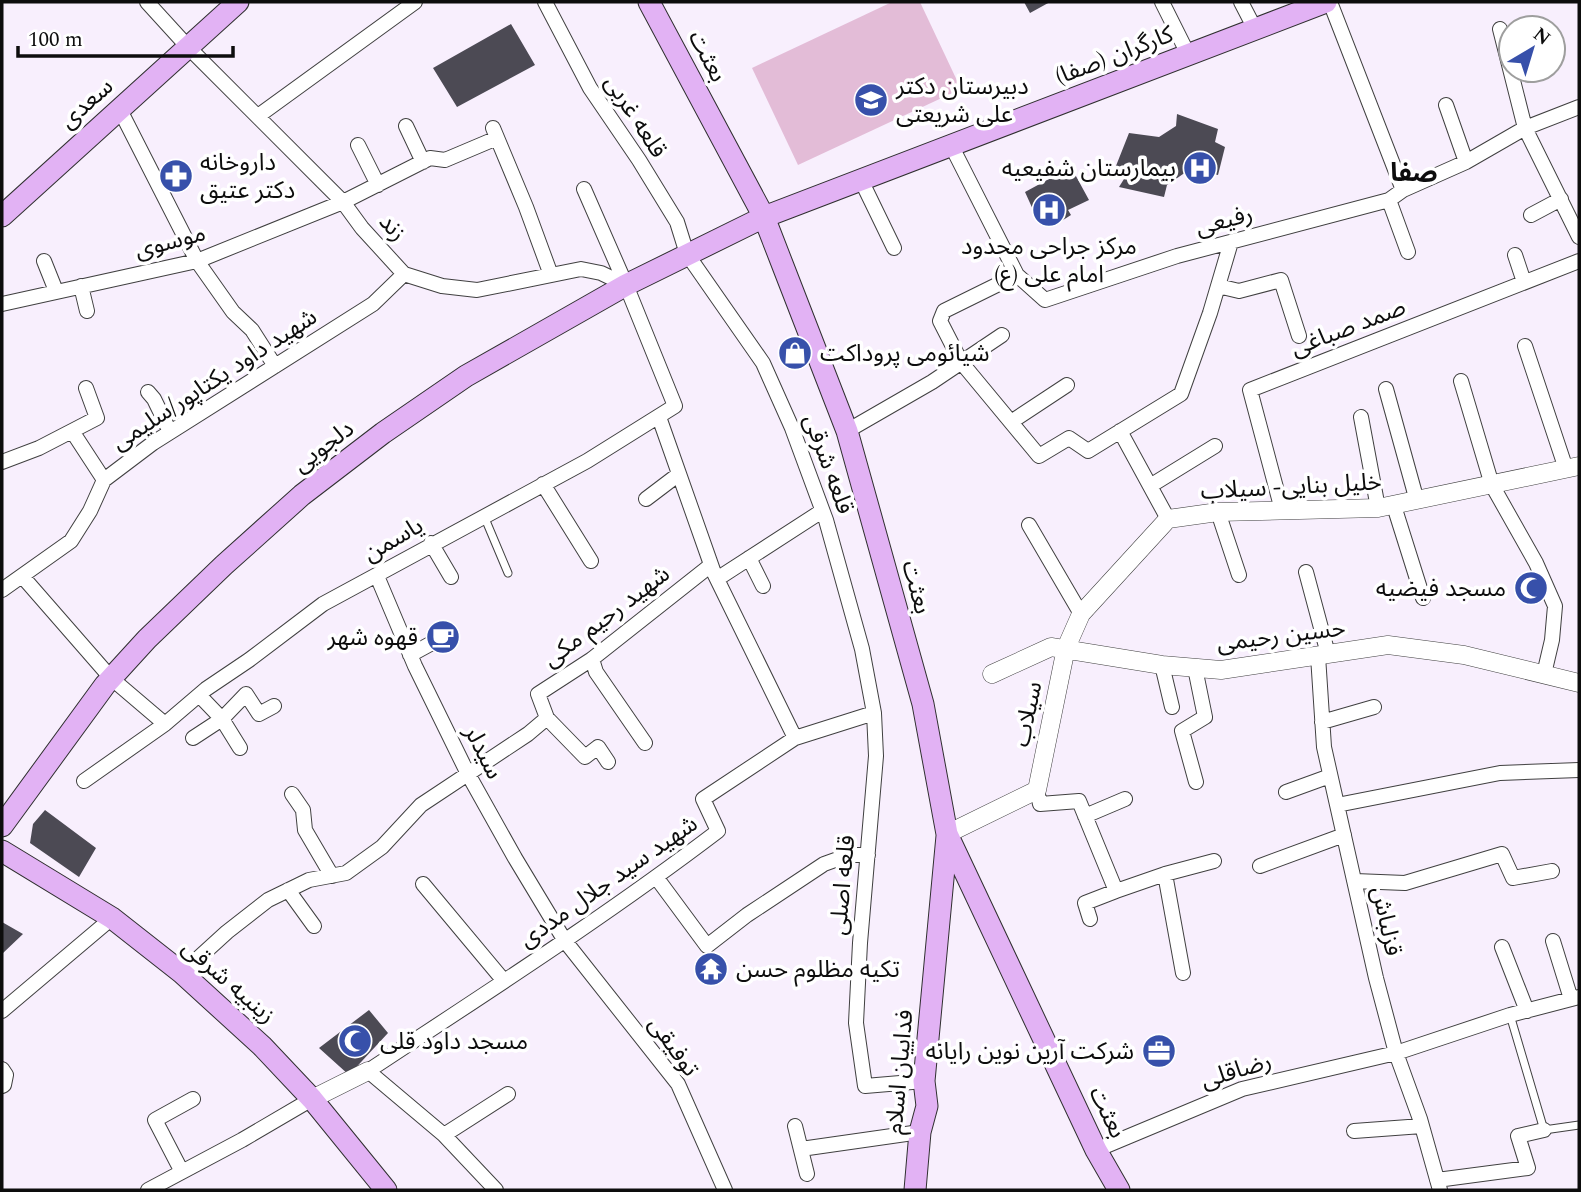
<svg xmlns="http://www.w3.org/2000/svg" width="1581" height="1192" viewBox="0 0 1581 1192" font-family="Spectral,'Noto Sans Arabic',serif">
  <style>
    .green { fill: #e3bcd7 }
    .building { fill: #4c4a54 }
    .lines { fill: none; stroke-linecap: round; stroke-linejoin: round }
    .service-casing { stroke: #404040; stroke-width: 9 }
    .minor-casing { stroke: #404040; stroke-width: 16 }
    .tertiary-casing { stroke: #404040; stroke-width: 19 }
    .secondary-casing { stroke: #2f2f2f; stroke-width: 23 }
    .service { stroke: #fff; stroke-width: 7 }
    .minor { stroke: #fff; stroke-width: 14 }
    .tertiary { stroke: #fff; stroke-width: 18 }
    .secondary { stroke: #e2b2f4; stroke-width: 21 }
    .labels { text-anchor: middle; stroke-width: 7; stroke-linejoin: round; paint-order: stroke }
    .street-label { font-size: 24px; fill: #0d0d0d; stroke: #fff }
    .poi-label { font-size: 24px; fill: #0d0d0d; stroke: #fff; text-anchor: start }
    .neighbourhood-label { font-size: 26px; font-weight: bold; fill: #0d0d0d; stroke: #fff }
  </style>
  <rect width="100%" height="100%" fill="#f8effd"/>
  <path class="green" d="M892 2H920L961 89 798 165 752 68Z"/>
  <path class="building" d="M1024 2H1050L1030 13Z
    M511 24 535 65 457 107 433 68Z
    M1177 114 1218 129 1215 142 1225 147 1218 175 1200 171 1186 172 1167 185 1164 197 1119 187 1124 179 1112 176 1129 133 1159 137 1176 126Z
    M1071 167 1089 200 1068 210 1071 215 1060 222 1057 216 1039 223 1025 192Z
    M45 810 96 848 79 877 30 843 33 824Z
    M2 922 23 934 2 954Z
    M369 1010 388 1033 349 1075 319 1048Z"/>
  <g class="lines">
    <g class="service-casing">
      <path id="service" d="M484 516 508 573
        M1510 1015 1544 1130 1579 1125"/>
    </g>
    <g class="minor-casing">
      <path id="minor" d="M147 2 188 47 343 202 362 228 404 274 442 286 477 290 581 269 601 273 626 285
        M545 2 590 88 639 160 677 222 687 254 763 363 792 428 826 520 862 649 874 713 876 756 860 943 856 1023 865 1086 924 1081
        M1162 2 1188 54
        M1241 2 1255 29
        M1330 2 1403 190
        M1500 29 1525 128 1579 237
        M1446 105 1466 162
        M119 108 197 261 233 312 252 330 275 366
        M258 116 415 2
        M406 126 423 162
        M493 128 526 207 551 275
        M358 145 378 185
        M951 145 1017 275 1045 300 1177 256 1389 200 1403 190 1466 162 1525 128 1579 107
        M861 180 894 248
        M1389 200 1408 252
        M1531 215 1561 199
        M1515 255 1524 282
        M44 261 56 291
        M1017 275 944 311 940 321 961 362 1039 456 1069 438 1088 451 1181 394 1210 313 1231 242
        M81 286 87 311
        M1218 286 1239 291 1281 280 1299 336
        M2 304 197 261 343 202 430 158 445 160 497 138
        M1525 346 1566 469
        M1461 381 1492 485 1536 563 1555 606 1552 640 1544 674
        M1386 389 1417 501
        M148 392 154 399 170 432
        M659 417 714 573 795 738
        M1361 417 1378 508
        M1011 422 1067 385
        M72 431 104 480
        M847 431 932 382 1002 335
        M1120 431 1168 519
        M2 462 39 448 97 418 86 388
        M543 484 591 561
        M1150 486 1215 446
        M646 499 679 474
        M1394 506 1423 598
        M1282 510 1250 390 1579 261
        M1218 512 1239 575
        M1029 525 1081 614
        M431 543 451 577
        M749 558 763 586
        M1306 572 1328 654
        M22 576 111 678 165 724 206 689 249 660 323 604 587 461 675 406 626 285 584 189
        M377 576 415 666 468 774 515 858 565 941 678 1084 725 1190
        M717 579 822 511
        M2 590 71 541 90 511 104 480 153 443 373 304 404 274
        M410 655 443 637
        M1318 656 1324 747 1376 978 1396 1053 1420 1119 1440 1190
        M592 659 596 672 645 743
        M1162 665 1172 707
        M1195 668 1205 717 1182 731 1196 782
        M199 695 222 719 240 748
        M1322 722 1374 707
        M193 738 222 719 246 694 259 714 274 706
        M608 762 598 747 585 757 547 718 538 694 592 659 711 565
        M84 781 165 724
        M1037 790 1040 804 1079 801 1116 891 1165 874 1214 861
        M1286 792 1330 776
        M292 794 303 810 305 830 332 876
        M1337 805 1500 773 1579 770
        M1085 816 1125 799
        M1260 866 1344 835
        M1165 874 1183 973
        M656 877 707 946 747 915 824 864 849 855H868
        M1355 881 1405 883 1502 854 1513 878 1552 871
        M423 884 504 981
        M288 890 314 926
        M1090 919 1085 903 1116 891
        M1553 941 1571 999
        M1502 947 1527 1011
        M182 973 227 932 268 900 309 880 346 873 382 847 421 805 528 734 547 718
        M2 1011 112 918
        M2 1069 6 1075 4 1085 2 1086
        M795 1126 807 1174
        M1354 1131 1422 1126
        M444 1135 508 1094
        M801 1149 920 1132
        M1096 1150 1242 1089 1396 1053 1510 1015 1579 997
        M182 1172 155 1120 193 1099
        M1437 1180 1528 1168 1518 1136 1544 1130
        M148 1190 242 1140 312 1099
        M496 1190 444 1135 368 1071C486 993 605 917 718 831L703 799 795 738 874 713"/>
    </g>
    <g class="tertiary-casing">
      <path id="tertiary" d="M992 674 1051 647 1162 665 1221 670 1388 645 1464 655 1579 683
        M947 834 1037 790 1066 648 1081 614 1168 519 1218 512 1378 508 1579 466
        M312 1099 368 1071"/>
    </g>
    <g class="secondary-casing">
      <path id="secondary" d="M649 2 764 217 783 266 847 431 923 704 947 834 1096 1150 1119 1190
        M2 216 238 2
        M2 826 105 685 147 639 224 565 302 495 383 433 466 376 626 285 764 217 1326 2
        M2 851 112 918 182 973 262 1046 312 1099 386 1190
        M915 1190 920 1132 927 1106 924 1081 947 836"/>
    </g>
    <use href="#service" class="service"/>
    <use href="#minor" class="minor"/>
    <use href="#tertiary" class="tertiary"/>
    <use href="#secondary" class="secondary"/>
  </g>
  <defs>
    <g id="school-disc" transform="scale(1.75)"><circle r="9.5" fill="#3750aa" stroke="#fff"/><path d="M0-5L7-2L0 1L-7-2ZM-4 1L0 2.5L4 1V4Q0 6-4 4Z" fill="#fff"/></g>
    <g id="hospital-disc" transform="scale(1.75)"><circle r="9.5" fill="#3750aa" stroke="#fff"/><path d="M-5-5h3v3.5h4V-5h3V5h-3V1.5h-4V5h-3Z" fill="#fff"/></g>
    <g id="pharmacy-disc" transform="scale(1.75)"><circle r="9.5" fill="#3750aa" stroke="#fff"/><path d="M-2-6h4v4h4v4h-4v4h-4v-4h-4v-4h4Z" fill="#fff"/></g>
    <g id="shop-disc" transform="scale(1.75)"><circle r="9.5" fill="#3750aa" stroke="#fff"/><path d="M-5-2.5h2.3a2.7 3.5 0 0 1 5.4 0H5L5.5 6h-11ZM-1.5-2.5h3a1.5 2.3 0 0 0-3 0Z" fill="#fff"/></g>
    <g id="mosque-disc" transform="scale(1.75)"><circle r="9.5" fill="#3750aa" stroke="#fff"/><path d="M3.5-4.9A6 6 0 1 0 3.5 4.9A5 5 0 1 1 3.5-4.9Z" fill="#fff"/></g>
    <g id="cafe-disc" transform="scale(1.75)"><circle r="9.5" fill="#3750aa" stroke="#fff"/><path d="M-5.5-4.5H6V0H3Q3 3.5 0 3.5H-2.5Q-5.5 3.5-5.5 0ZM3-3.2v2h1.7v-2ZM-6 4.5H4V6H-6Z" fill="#fff"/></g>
    <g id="temple-disc" transform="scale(1.75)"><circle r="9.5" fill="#3750aa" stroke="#fff"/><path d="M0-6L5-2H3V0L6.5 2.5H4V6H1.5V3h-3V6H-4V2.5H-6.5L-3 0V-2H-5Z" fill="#fff"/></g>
    <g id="office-disc" transform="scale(1.75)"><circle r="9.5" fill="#3750aa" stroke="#fff"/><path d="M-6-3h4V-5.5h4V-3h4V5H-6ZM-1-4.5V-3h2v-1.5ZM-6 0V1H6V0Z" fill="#fff"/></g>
  </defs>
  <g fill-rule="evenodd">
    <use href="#school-disc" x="871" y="100"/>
    <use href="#hospital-disc" x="1200" y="168"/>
    <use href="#pharmacy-disc" x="176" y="176"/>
    <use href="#hospital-disc" x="1049" y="210"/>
    <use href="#shop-disc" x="795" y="353"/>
    <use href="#mosque-disc" x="1531" y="588"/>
    <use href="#cafe-disc" x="443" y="637"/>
    <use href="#temple-disc" x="711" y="969"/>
    <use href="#mosque-disc" x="355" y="1041"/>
    <use href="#office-disc" x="1159" y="1051"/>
  </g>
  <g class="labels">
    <g class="street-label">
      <text transform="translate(1114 55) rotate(-21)" y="8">کارگران (صفا)</text>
      <text transform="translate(708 56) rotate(62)" y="8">بعثت</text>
      <text transform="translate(86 103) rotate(-42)" y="8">سعدی</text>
      <text transform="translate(636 116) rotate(57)" y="8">قلعه غربی</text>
      <text transform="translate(1224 220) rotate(-15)" y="8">رفیعی</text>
      <text transform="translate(393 227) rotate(48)" y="8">زند</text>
      <text transform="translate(170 241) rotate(-15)" y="8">موسوی</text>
      <text transform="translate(1348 327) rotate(-21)" y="8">صمد صباغی</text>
      <text transform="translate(214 379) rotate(-33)" y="8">شهید داود یکتاپور/سلیمی</text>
      <text transform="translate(323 446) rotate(-37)" y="8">دلجویی</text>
      <text transform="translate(829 464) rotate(70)" y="8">قلعه شرقی</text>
      <text transform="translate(1291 486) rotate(-3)" y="8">خلیل بنایی- سیلاب</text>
      <text transform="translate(393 539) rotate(-30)" y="8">یاسمن</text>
      <text transform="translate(917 587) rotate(75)" y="8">بعثت</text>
      <text transform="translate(606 616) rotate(-37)" y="8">شهید رحیم مکی</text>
      <text transform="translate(1281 635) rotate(-7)" y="8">حسین رحیمی</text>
      <text transform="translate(1027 714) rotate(-78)" y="8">سیلاب</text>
      <text transform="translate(484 752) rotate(63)" y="8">سیدلر</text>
      <text transform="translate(608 881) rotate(-35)" y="8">شهید سید جلال مددی</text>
      <text transform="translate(842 885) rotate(-85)" y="8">قلعه اصلی</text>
      <text transform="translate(1387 921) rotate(78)" y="8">قزلباش</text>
      <text transform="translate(229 981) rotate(41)" y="8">زینبیه شرقی</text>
      <text transform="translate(674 1046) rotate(54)" y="8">توفیقی</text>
      <text transform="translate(1236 1070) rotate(-17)" y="8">رضاقلی</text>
      <text transform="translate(899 1072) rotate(-85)" y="8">فداییان اسلام</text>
      <text transform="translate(1108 1112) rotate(64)" y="8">بعثت</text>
    </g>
    <g class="poi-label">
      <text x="896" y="94">دبیرستان دکتر<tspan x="896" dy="28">علی شریعتی</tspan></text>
      <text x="200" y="170">داروخانه<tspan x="200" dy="28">دکتر عتیق</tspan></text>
      <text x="1176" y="176" text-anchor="end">بیمارستان شفیعیه</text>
      <text x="1049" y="254" text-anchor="middle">مرکز جراحی محدود<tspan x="1049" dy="28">امام علی (ع)</tspan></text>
      <text x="820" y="361">شیائومی پروداکت</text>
      <text x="1506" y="596" text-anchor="end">مسجد فیضیه</text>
      <text x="418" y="645" text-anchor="end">قهوه شهر</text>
      <text x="736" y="977">تکیه مظلوم حسن</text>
      <text x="380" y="1049">مسجد داود قلی</text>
      <text x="1134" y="1059" text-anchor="end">شرکت آرین نوین رایانه</text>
    </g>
    <g class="neighbourhood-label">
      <text x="1414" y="181">صفا</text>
    </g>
  </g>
  <rect width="1581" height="1192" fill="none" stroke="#0d0d0d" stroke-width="7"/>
  <g transform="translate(1532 49) rotate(38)"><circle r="33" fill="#ffffff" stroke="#9e9e9e" stroke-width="2"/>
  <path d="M0-5L12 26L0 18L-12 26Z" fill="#3750aa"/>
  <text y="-10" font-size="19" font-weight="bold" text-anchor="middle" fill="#0d0d0d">N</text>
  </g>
  <path d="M18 46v10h215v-10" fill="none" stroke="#0d0d0d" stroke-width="3.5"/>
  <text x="28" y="46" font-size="21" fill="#0d0d0d" stroke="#ffffff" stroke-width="5" paint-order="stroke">100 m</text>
</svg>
